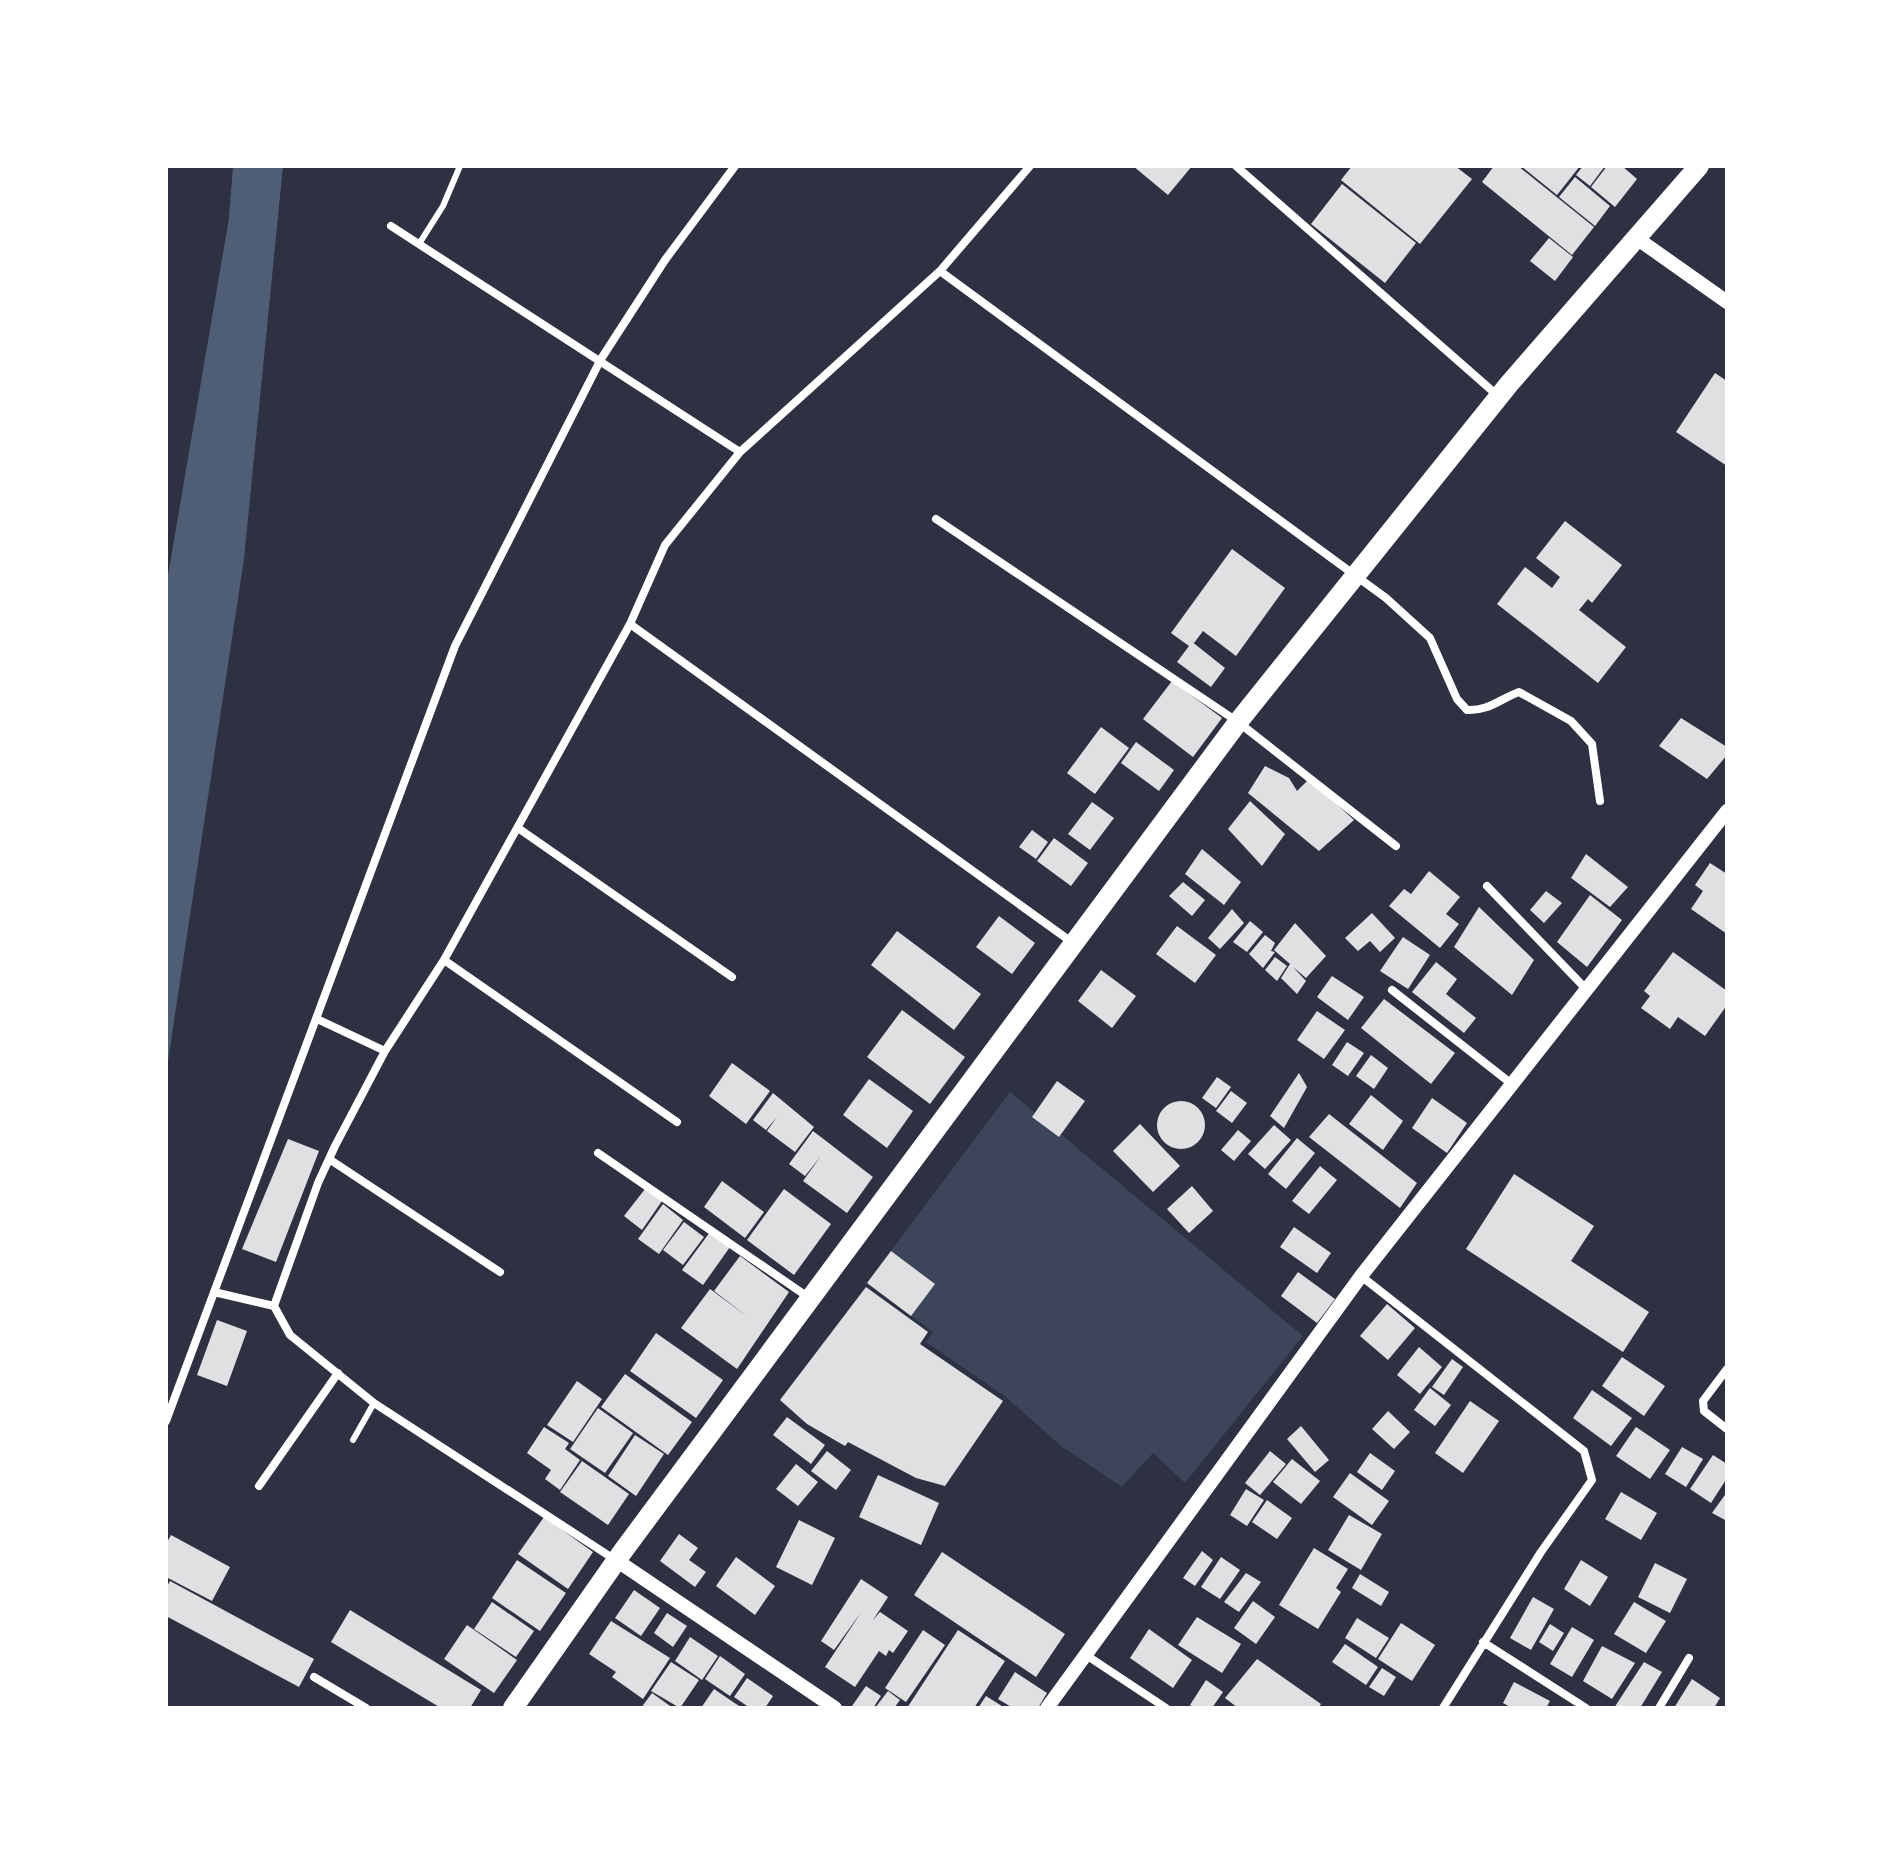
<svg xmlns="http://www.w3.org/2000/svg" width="1893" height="1874" viewBox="0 0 1893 1874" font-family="'Golos Text',sans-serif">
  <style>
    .green { fill: #3c4559 }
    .water { fill: #4f5d75 }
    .building { fill: #e0e0e3 }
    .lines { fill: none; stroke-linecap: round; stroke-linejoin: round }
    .service { stroke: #fff; stroke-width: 6 }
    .minor { stroke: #fff; stroke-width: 8 }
    .tertiary { stroke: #fff; stroke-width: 14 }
    .primary { stroke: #fff; stroke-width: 20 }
  </style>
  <rect width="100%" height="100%" fill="#2d3142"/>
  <path class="green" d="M1010 1092 1303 1336 1185 1483 1153 1453 1122 1487 1061 1446 1006 1397 926 1342 933 1332 867 1283Z"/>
  <path class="water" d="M233 166H283L244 559 166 1074V587L229 218Z"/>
  <path class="building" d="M1133 166H1192L1168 195Z
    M1352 166H1455L1472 179 1420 244 1341 180Z
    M1494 166H1518L1594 227 1572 255 1482 182Z
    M1521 166H1580L1557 195Z
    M1583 166H1605L1590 186 1576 175Z
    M1607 166H1622L1637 179 1615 207 1591 187Z
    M1575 177 1610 206 1595 226 1559 197Z
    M1342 184 1416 243 1385 283 1311 224Z
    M1549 238 1573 257 1555 281 1530 261Z
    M1715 373 1727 381V466L1676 432Z
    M1565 521 1622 565 1592 603 1588 599 1579 610 1626 647 1598 683 1497 604 1525 567 1552 588 1560 577 1536 558Z
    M1232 549 1285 588 1236 656 1203 631 1194 643 1191 641 1225 668 1211 687 1177 662 1189 646 1171 633Z
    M1172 681 1222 718 1193 757 1143 719Z
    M1681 718 1727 747V755L1707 779 1659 746Z
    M1101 727 1129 748 1095 794 1067 773Z
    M1136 742 1174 770 1159 791 1121 763Z
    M1265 766 1289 778 1297 791 1309 779 1354 820 1319 851 1248 793Z
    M1250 801 1285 834 1262 866 1228 829Z
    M1092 802 1114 818 1090 850 1068 834Z
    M1032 830 1048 842 1036 859 1019 847Z
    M1054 838 1088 863 1071 886 1037 861Z
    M1202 849 1241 882 1224 905 1185 874Z
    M1586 854 1628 887 1610 907 1571 878Z
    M1710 863 1727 874V934L1691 909 1703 891 1695 885Z
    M1429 871 1460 897 1446 914 1459 924 1440 948 1389 906 1404 889 1411 894Z
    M1183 882 1205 900 1192 916 1169 896Z
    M1546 891 1562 903 1544 923 1530 910Z
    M1590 895 1622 920 1587 967 1557 942Z
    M1479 907 1534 960 1512 995 1454 947Z
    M1232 909 1244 923 1220 949 1208 938Z
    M1372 913 1395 938 1380 952 1370 941 1358 951 1345 938Z
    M999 916 1035 943 1012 974 976 947Z
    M1250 921 1263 932 1247 952 1233 942Z
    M1295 923 1326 956 1306 978 1293 967 1306 981 1297 994 1281 978 1290 964 1274 950Z
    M1177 926 1216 955 1195 983 1156 954Z
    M897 931 981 994 954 1030 871 965Z
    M1265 935 1275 943 1271 951 1275 952 1263 968 1249 954Z
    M1403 937 1430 955 1408 989 1380 971Z
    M1673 952 1727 991V1005L1705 1036 1678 1017 1670 1029 1641 1008 1650 996 1644 991Z
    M1275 957 1287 966 1277 981 1265 970Z
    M1436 962 1457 979 1446 994 1476 1018 1464 1033 1412 992Z
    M1101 970 1136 996 1112 1028 1078 1001Z
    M1332 976 1364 997 1348 1020 1317 997Z
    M1384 999 1455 1053 1431 1084 1361 1028Z
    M902 1010 965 1057 930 1104 867 1057Z
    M1317 1011 1345 1030 1324 1059 1297 1040Z
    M1347 1042 1364 1053 1348 1076 1332 1065Z
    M1371 1055 1388 1068 1374 1089 1356 1076Z
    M732 1063 770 1091 746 1124 709 1096Z
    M1299 1073 1307 1087 1284 1128 1270 1116Z
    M1217 1077 1231 1087 1216 1108 1202 1098Z
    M869 1079 913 1111 887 1148 843 1115Z
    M1057 1081 1085 1101 1059 1137 1032 1117Z
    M1231 1091 1247 1103 1232 1123 1216 1111Z
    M773 1093 814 1127 795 1152 767 1131 777 1117 766 1130 753 1120Z
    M1371 1095 1403 1121 1383 1150 1349 1124Z
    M1432 1098 1467 1123 1447 1153 1412 1128Z
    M1157 1125a24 24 0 1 1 48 0a24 24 0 1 1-48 0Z
    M1329 1114 1417 1183 1400 1208 1309 1137Z
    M1140 1124 1180 1166 1153 1192 1113 1151Z
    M1274 1125 1291 1140 1265 1169 1248 1154Z
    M1238 1130 1251 1141 1234 1161 1221 1150Z
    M813 1131 873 1177 847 1213 803 1181 821 1156 805 1176 789 1164Z
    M1297 1138 1315 1153 1286 1189 1268 1174Z
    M288 1139 319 1151 276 1262 242 1249Z
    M1320 1166 1337 1180 1309 1214 1292 1201Z
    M1514 1174 1594 1226 1571 1261 1649 1312 1623 1352 1466 1249Z
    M722 1181 764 1212 745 1238 704 1207Z
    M1192 1186 1213 1211 1189 1233 1167 1209Z
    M645 1189 662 1201 642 1230 624 1216Z
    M784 1189 831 1224 794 1275 747 1240Z
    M663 1204 683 1220 659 1254 638 1239Z
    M684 1222 704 1237 683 1265 663 1250Z
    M1294 1227 1331 1253 1317 1273 1280 1247Z
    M710 1232 730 1247 703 1285 682 1270Z
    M891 1251 935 1284 911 1316 867 1283Z
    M740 1256 789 1292 737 1369 681 1328 710 1289 748 1317 714 1291Z
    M1298 1272 1335 1299 1317 1323 1281 1296Z
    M866 1287 928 1332 920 1344 1003 1401 945 1486 916 1478 848 1442 845 1446 807 1424 780 1400Z
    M1387 1304 1415 1328 1388 1360 1360 1336Z
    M217 1320 247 1331 227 1386 197 1375Z
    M656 1333 723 1380 696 1418 630 1371Z
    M1419 1347 1442 1367 1420 1394 1397 1375Z
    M1622 1357 1665 1386 1644 1416 1602 1386Z
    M1452 1359 1463 1367 1444 1395 1432 1387Z
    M625 1374 692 1422 668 1455 601 1407Z
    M577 1381 602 1399 573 1442 547 1425Z
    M1430 1388 1451 1405 1435 1426 1414 1410Z
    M1592 1390 1632 1418 1611 1446 1573 1418Z
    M1470 1401 1499 1421 1463 1473 1435 1453Z
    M598 1408 633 1433 605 1473 570 1449Z
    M1388 1411 1410 1432 1394 1449 1372 1429Z
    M787 1417 825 1445 811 1464 773 1435Z
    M1301 1426 1329 1460 1315 1472 1287 1439Z
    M544 1427 569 1443 565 1449 580 1460 560 1490 545 1479 551 1470 527 1453Z
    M1636 1427 1670 1450 1650 1479 1616 1456Z
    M635 1435 664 1454 636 1496 608 1476Z
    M1682 1447 1703 1459 1686 1487 1665 1474Z
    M827 1451 851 1470 836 1490 811 1471Z
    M1270 1451 1286 1464 1260 1495 1245 1483Z
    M1370 1453 1395 1471 1382 1490 1357 1472Z
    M1713 1455 1727 1464V1478L1711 1503 1690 1489Z
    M1292 1459 1320 1481 1301 1504 1273 1482Z
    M582 1461 629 1494 608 1525 560 1492Z
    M796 1464 818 1482 798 1506 776 1489Z
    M1350 1473 1389 1501 1372 1525 1333 1497Z
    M878 1475 939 1503 921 1545 859 1517Z
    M1246 1489 1264 1500 1247 1526 1230 1515Z
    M1621 1492 1657 1513 1641 1540 1605 1519Z
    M1727 1492V1521L1712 1513Z
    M1267 1500 1292 1518 1277 1539 1252 1522Z
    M1349 1515 1382 1534 1361 1570 1328 1550Z
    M544 1517 593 1552 568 1589 518 1554Z
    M799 1520 835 1538 812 1585 776 1567Z
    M679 1534 698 1548 689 1560 706 1572 695 1587 660 1561Z
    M171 1535 230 1567 212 1601 166 1577V1544Z
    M1314 1548 1348 1569 1336 1588 1341 1592 1318 1629 1279 1605Z
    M1202 1551 1213 1560 1195 1586 1183 1578Z
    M942 1552 1065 1634 1036 1677 914 1595Z
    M736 1557 775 1586 755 1615 716 1586Z
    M1221 1557 1240 1570 1220 1599 1201 1587Z
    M517 1560 566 1593 540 1631 492 1598Z
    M1581 1560 1608 1577 1590 1606 1564 1589Z
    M1655 1563 1687 1579 1670 1613 1638 1597Z
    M1246 1573 1261 1582 1239 1612 1224 1602Z
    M1360 1574 1389 1592 1381 1606 1352 1588Z
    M861 1579 888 1597 873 1620 880 1612 908 1631 893 1653 889 1650 886 1656 879 1651 855 1687 825 1667 862 1611 834 1650 821 1641Z
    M170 1581 314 1659 299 1687 166 1616V1588Z
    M634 1590 660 1608 641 1636 615 1618Z
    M1533 1597 1554 1609 1531 1650 1510 1638Z
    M1253 1601 1275 1617 1256 1644 1234 1628Z
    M492 1602 534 1631 516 1657 474 1629Z
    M1634 1602 1666 1621 1646 1653 1614 1634Z
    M350 1610 481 1690 470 1708H441L331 1642Z
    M667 1613 687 1626 673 1647 654 1633Z
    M1197 1617 1241 1644 1222 1673 1178 1645Z
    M1357 1618 1389 1638 1376 1658 1345 1638Z
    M611 1621 670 1658 643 1699 612 1677 616 1672 589 1654Z
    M1401 1623 1435 1645 1412 1681 1378 1659Z
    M1550 1624 1564 1633 1553 1651 1539 1642Z
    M467 1625 517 1660 494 1693 444 1659Z
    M1572 1627 1594 1640 1572 1677 1550 1664Z
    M1149 1629 1192 1660 1173 1688 1130 1658Z
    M923 1630 945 1645 906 1702 885 1688Z
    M958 1630 1005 1661 974 1708H907Z
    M690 1637 718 1656 702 1680 675 1661Z
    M1345 1644 1378 1667 1366 1685 1332 1662Z
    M1602 1646 1635 1663 1612 1699 1583 1681Z
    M720 1656 745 1674 730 1696 705 1679Z
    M1257 1659 1321 1704 1318 1708H1238L1225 1698Z
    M671 1662 699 1680 680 1708 651 1691Z
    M1644 1662 1662 1672 1640 1708H1614Z
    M1382 1668 1396 1677 1384 1696 1369 1687Z
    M1015 1672 1047 1693 1038 1708H1013L998 1699Z
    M747 1678 773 1696 765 1708H750L734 1697Z
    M1692 1679 1720 1698 1714 1708H1674Z
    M1206 1680 1223 1692 1212 1708H1194L1190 1705Z
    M1514 1682 1550 1701 1546 1708H1512L1503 1703Z
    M866 1686 881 1696 873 1708H855L852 1706Z
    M714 1689 742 1708H701Z
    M888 1691 900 1700 894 1708H875Z
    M652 1693 673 1708H641Z
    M986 1696 1005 1708H978Z"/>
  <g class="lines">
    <path class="service" d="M419 244 443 206 460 166
      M353 1440 374 1403"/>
    <path class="minor" d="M1236 166 1497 395
      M391 226 740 452
      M940 271 1386 598 1430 638 1457 699 1467 710C1489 711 1500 699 1519 692L1571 721 1592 744 1600 801
      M936 519 1238 722 1396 846
      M630 624 1073 943
      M518 828 732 977
      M1487 886 1587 990
      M444 960 677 1122
      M1392 990 1513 1085
      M317 1019 385 1051
      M598 1153 808 1297
      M329 1159 500 1272
      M1361 1276 1584 1451 1592 1480 1541 1552 1443 1708
      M214 1292 274 1306
      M274 1306 318 1183 335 1146 385 1051 444 960 630 624 665 545 740 452 940 271 1030 166
      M274 1306 290 1335 374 1403 614 1559
      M1727 1369 1703 1401 1704 1411 1727 1429
      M166 1421 455 646 601 359 665 260 735 166
      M259 1486 338 1373
      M1483 1642 1586 1708
      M1086 1655 1166 1708
      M314 1677 366 1708
      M1659 1708 1689 1658"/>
    <path class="tertiary" d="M1635 237 1727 302
      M616 1560 835 1708
      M1047 1708 1361 1276 1727 811"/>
    <path class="primary" d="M513 1708 623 1551 1238 722 1509 384 1699 166"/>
  </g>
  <rect width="1893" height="1874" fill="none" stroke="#ffffff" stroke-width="336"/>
</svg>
